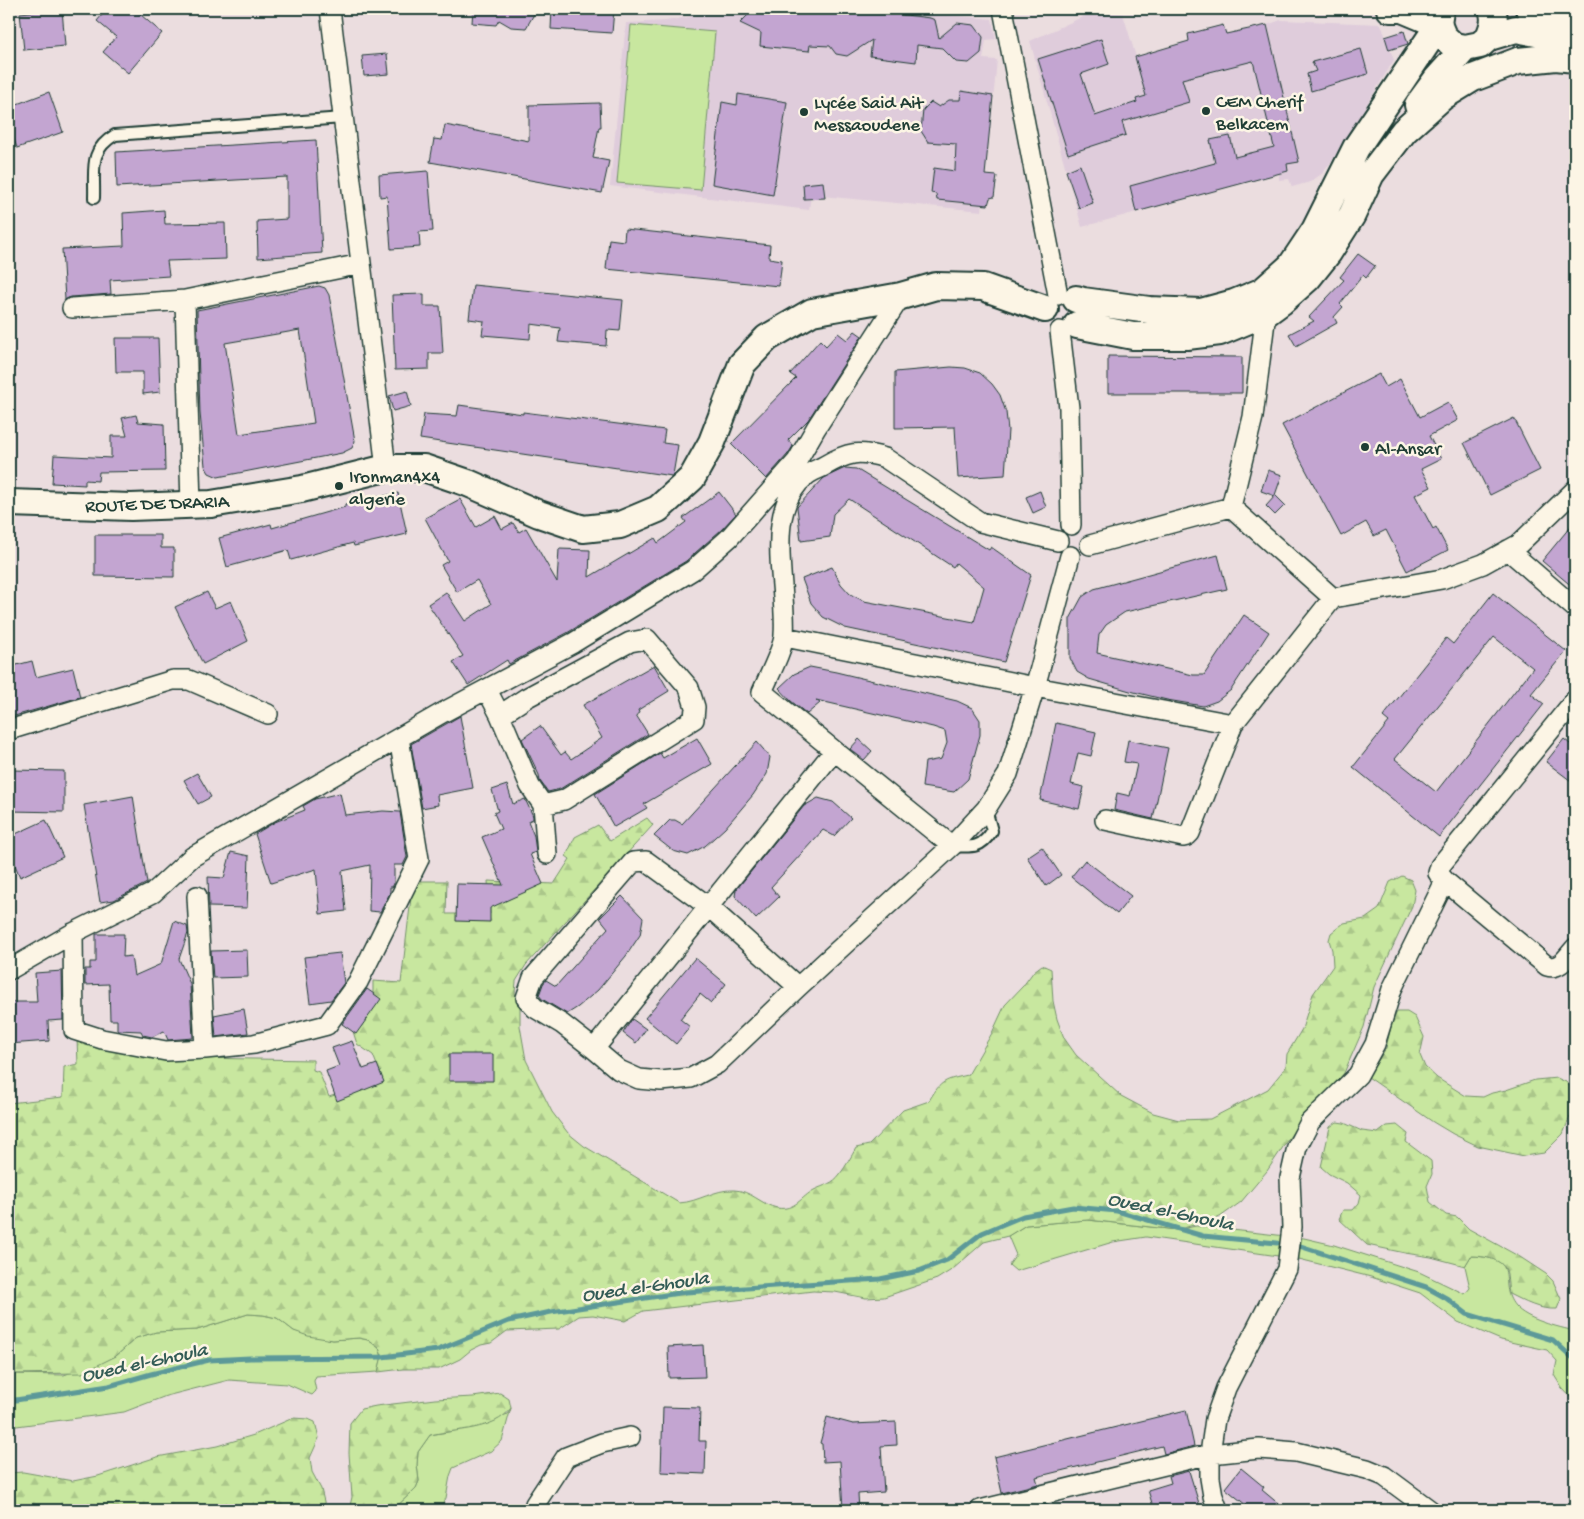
<svg xmlns="http://www.w3.org/2000/svg" width="1584" height="1519" viewBox="0 0 1584 1519" font-family="'Gochi Hand',sans-serif">
  <style>
    .built { fill: #dfccdb }
    .green { fill: #c8e79f; stroke: #74926a }
    .forest { fill: url(#forest-firs); stroke: #74926a }
    .lines { fill: none; stroke-linecap: round; stroke-linejoin: round }
    .stream { stroke: #5c9999; stroke-width: 5 }
    .building { fill: #c3a5d1; stroke: #1f3d34; fill-rule: evenodd }
    .service-casing { stroke: #1f3d34; stroke-width: 14 }
    .minor-casing { stroke: #1f3d34; stroke-width: 22 }
    .secondary-casing { stroke: #1f3d34; stroke-width: 30 }
    .service { stroke: #fcf5e5; stroke-width: 10 }
    .minor { stroke: #fcf5e5; stroke-width: 19 }
    .secondary { stroke: #fcf5e5; stroke-width: 26 }
    .poi-dot { fill: #1f3d34; stroke: #fcf5e5; stroke-width: 2 }
    .labels { text-anchor: middle; stroke-width: 5; stroke-linejoin: round; paint-order: stroke }
    .poi-label { font-size: 19px; fill: #1f3d34; stroke: #fcf5e5; text-anchor: start }
    .street-label { font-size: 19px; fill: #1f3d34; stroke: #fcf5e5 }
    .water-label { font-size: 20px; font-style: italic; fill: #335c56; stroke: #fcf5e5 }
  </style>
  <defs>
    <pattern id="forest-firs" width="22" height="20" patternUnits="userSpaceOnUse" patternTransform="scale(1.25)"><rect width="22" height="20" fill="#c8e79f"/><path d="M5 1l3.5 6h-7zM16 11l3.5 6h-7z" fill="#abc78a"/></pattern>
  </defs>
  <rect width="100%" height="100%" fill="#ebdddf"/>
  <filter id="ink" filterUnits="userSpaceOnUse"><feTurbulence type="fractalNoise" baseFrequency=".02" numOctaves="2"/><feDisplacementMap in="SourceGraphic" scale="10" xChannelSelector="R" yChannelSelector="G"/><feConvolveMatrix kernelMatrix="1 2 1 2 8 2 1 2 1" color-interpolation-filters="sRGB"/></filter>
  <g filter="url(#ink)">
    <path class="built" d="M717 9H883L992 19 996 39 986 40 983 59 997 60 982 211 811 195 809 210 610 186 626 23 666 21 688 17Z
      M1093 12 1123 14 1136 57 1189 41 1188 34 1223 25 1227 34 1267 25 1281 20 1381 24 1394 60 1331 162 1323 173 1310 182 1292 187 1289 179 1279 180V173L1082 227 1030 41Z"/>
    <path class="green" d="M631 25 715 32 701 190 617 183Z
      M1088 1220 1177 1230 1196 1226 1304 1238 1334 1245 1419 1272 1465 1294 1470 1288 1465 1266 1471 1256C1525 1258 1495 1282 1515 1306 1527 1320 1558 1327 1575 1331V1402L1562 1388 1554 1375 1557 1361 1547 1350 1501 1340 1458 1322 1420 1293 1371 1277 1299 1259 1146 1237 1113 1242 1016 1271 1009 1265 1016 1255 1008 1236 1026 1225Z
      M248 1314 263 1315 277 1318 294 1331 333 1340 359 1338 368 1340 379 1348 382 1357 378 1372 316 1376 314 1381 316 1391 312 1395 287 1384 229 1380 166 1396 124 1412 9 1427V1374L64 1375 116 1356 136 1338 156 1332 197 1330Z
      M511 1408 502 1441 491 1451 453 1468 450 1476 446 1498 440 1510H393L416 1488 419 1481 417 1465 418 1452 430 1435 459 1430 508 1414Z"/>
    <path class="forest" d="M647 818 653 825 526 965 516 981 515 993 520 1005V1026L526 1060 552 1112 568 1133 584 1146 679 1203C699 1202 714 1189 734 1190 750 1190 762 1205 777 1208 795 1211 801 1197 814 1190 824 1185 833 1184 840 1174 846 1166 851 1157 856 1148L869 1145 903 1110 929 1101C941 1080 945 1080 968 1075L992 1033 1005 1005 1023 986 1034 971 1042 965 1051 969 1053 1001 1057 1019 1064 1038 1076 1055 1121 1096 1153 1113 1179 1120 1210 1119 1268 1089 1286 1067 1287 1054 1302 1029 1313 994 1333 966 1332 950 1329 940 1331 933 1344 923 1365 919 1379 909 1390 882 1402 876 1411 880 1415 890 1412 906 1374 987 1364 1027 1344 1073 1325 1097 1299 1123 1267 1171 1241 1202 1220 1217 1177 1230 1088 1220 1026 1225 1008 1236 984 1242 953 1269 937 1279 884 1297 866 1298 835 1292 813 1291 643 1311 625 1321 593 1315 579 1316 559 1329 507 1331 491 1343 481 1345 471 1350 460 1359 439 1369H403L378 1372 382 1356 379 1348 368 1340 359 1338 333 1340 308 1336 294 1331 277 1318 263 1315 248 1314 197 1330 156 1332 136 1338 116 1356 82 1373 9 1374V1103L63 1097 64 1067 78 1064 77 1039 196 1058 313 1060V1070L319 1072 329 1097 382 1078 373 1055 357 1044 351 1025 362 1026 366 993 373 994V981L401 983 413 881H447L446 914H490L488 881 554 884 570 859 566 856 575 837 598 825 610 841Z
      M1397 1012H1407L1415 1017 1424 1037 1420 1055 1425 1067 1437 1078 1466 1096 1483 1097 1492 1093 1506 1090 1535 1080 1557 1078 1566 1082 1575 1092 1573 1109 1563 1134 1544 1153 1524 1156 1478 1146 1453 1134 1433 1122 1368 1077 1386 1048 1392 1022Z
      M1337 1122 1344 1123 1362 1131 1378 1133 1387 1126 1397 1125 1408 1134 1406 1142 1431 1161 1432 1174 1427 1186 1430 1202 1446 1215 1457 1217 1469 1229 1520 1257 1546 1274 1553 1281 1561 1299 1557 1309C1539 1310 1525 1302 1509 1294 1508 1288 1508 1281 1507 1274 1505 1259 1484 1256 1471 1256L1465 1266 1431 1257 1405 1253 1367 1245 1339 1219 1343 1210H1353L1359 1203 1361 1195 1347 1183 1329 1174 1321 1167 1330 1127Z
      M500 1393 509 1399 511 1408C495 1431 455 1429 430 1435L418 1452 417 1465 419 1481 416 1488 393 1510H349L352 1497 349 1453 350 1423 361 1409 376 1406 435 1399 473 1397Z
      M293 1418 308 1419 315 1422 319 1438 310 1458 312 1472 321 1489 326 1510H9V1473L23 1472 73 1481 98 1476 157 1457 217 1446 254 1435Z"/>
    <g class="lines">
      <path class="stream" d="M1300 1246 1426 1287 1446 1298 1467 1314 1553 1340 1575 1360
        M9 1401 109 1386 151 1374 209 1360 250 1358 382 1357 438 1350 509 1321 551 1312 686 1292 880 1279 919 1271 947 1260 982 1233 1023 1216 1073 1207 1117 1211 1203 1236 1277 1243"/>
    </g>
    <path class="building" d="M62 9 65 46 24 50 20 13Z
      M107 9H134L162 33 128 73 103 52 116 37 97 21Z
      M473 9H537L526 28 511 27 499 20 496 25 472 23Z
      M552 9H614L612 33 551 29Z
      M754 9H864V10L930 18 935 20 939 38 957 23 974 25 983 37 981 53 969 63 956 62 942 48 917 45 916 62 870 56 872 40 847 56 836 54 830 46 810 45 809 51 760 46 761 33 740 23Z
      M1223 25 1226 34 1267 25 1299 162 1287 164 1288 171 1136 212 1130 186 1215 163 1210 140 1230 136 1235 157 1274 147 1253 61 1182 79 1189 102 1122 122 1126 135 1068 154 1038 59 1101 39 1109 64 1081 74 1095 116 1137 102 1136 99 1146 96 1135 57 1189 41 1188 34Z
      M1404 31 1408 44 1389 50 1385 37Z
      M1361 49 1368 74 1311 91 1307 74 1316 71 1312 62Z
      M387 54 389 74 364 76 362 56Z
      M961 91 993 96 985 175 997 176 994 197 990 198 988 205 937 200 936 194 931 193 934 168 955 171 956 144 928 142 921 131 923 110 931 102 939 107 949 100H960Z
      M49 92 63 132 17 148 9 124V107Z
      M738 94 787 102 773 195 712 184 722 102 737 105Z
      M600 103 601 127H599L593 158 609 161 602 193 430 162 434 139 442 140 445 125 529 141V105Z
      M316 140 322 253 258 258 257 221 287 219V177L117 187 116 152Z
      M1080 165 1093 203 1079 208 1066 171Z
      M428 171 433 231 419 232 420 247 391 249 387 196 380 197 379 175Z
      M823 182 825 198 804 199 803 184Z
      M164 210 165 224 225 223 226 259 167 261 169 276 110 280 111 294 71 297 65 300 62 249 124 246 123 213Z
      M625 229 770 245 769 258 782 260 779 286 606 269 609 239 624 241Z
      M1358 254 1375 266 1366 278 1363 275 1340 304 1343 307 1334 317 1337 323 1296 346 1289 334 1314 321 1309 317 1344 280 1340 277Z
      M473 285 623 300 620 331 607 330 606 346 558 342 560 328 531 324 530 339 482 335 484 321 469 319Z
      M319 286 325 288 329 295 355 441 352 448 342 453 218 477 209 473 205 466 200 413 197 310ZM300 330 314 423 239 434 225 343Z
      M424 294V306H440L443 353H429V369L395 370 392 295Z
      M855 331 862 336 808 420 788 440 793 446 788 454 766 479 731 444 796 378 790 374 820 340 826 346 838 333 847 340Z
      M115 338H158L160 392 143 394V372H116Z
      M1108 356 1242 357V393H1108Z
      M951 367 965 368 980 373 992 384 1000 395 1006 412 1008 430 1005 475 958 478 955 427 895 428V372Z
      M1379 374 1386 387 1400 379 1420 417 1448 402 1458 420 1429 436 1441 459 1421 469 1431 487 1415 495 1433 529 1436 527 1448 550 1407 571 1386 530 1374 536 1366 522 1341 536 1282 425Z
      M407 391 411 406 393 411 389 396Z
      M459 405 523 414V412L665 430 663 443 678 445 673 475 672 476 420 439 424 414 457 416Z
      M136 415 138 422 164 424 165 471 99 472 98 481 85 480V485L52 483 54 455 111 458V436H127L122 418Z
      M1514 418 1540 470 1490 495 1464 443Z
      M845 468 856 469 989 550 991 547 1031 575 1004 662 845 628 823 617 811 603 802 579 832 567 841 584 850 594 864 601 974 622 984 587 956 563 953 567 849 499 833 514 830 537 801 541 797 507 824 478Z
      M1268 470 1282 475 1275 495 1285 505 1275 515 1266 506 1275 496 1261 491Z
      M1040 491 1046 507 1033 513 1026 497Z
      M719 492 736 514 721 530 686 561 567 633 509 664 507 660 468 685 453 662 463 656 428 604 446 592 465 621 491 604 477 580 457 592 441 565 448 561 425 518 460 499 476 527 495 516 502 529 513 523 519 532 526 528 557 582 559 549 590 550 589 577 655 538 658 543 686 522 683 518Z
      M398 493 407 534 354 546 353 543 291 560 288 550 227 567 219 538 271 524 272 528 345 507V504Z
      M1575 521V589L1542 561Z
      M95 535H161V548H174V577L95 576Z
      M1218 555 1227 589 1125 612 1106 625 1099 635 1097 653 1193 675H1204L1244 615 1269 632 1231 690 1217 701 1203 706 1167 700 1130 691 1089 679 1077 672 1070 658V619L1082 597 1094 589Z
      M207 592 215 608 231 601 248 641 203 664 175 607Z
      M1493 593 1566 651 1531 694 1544 704 1439 837 1353 767 1389 722 1383 717 1446 638 1453 644ZM1494 637 1533 668 1436 792 1395 759Z
      M32 661 36 677 73 668 80 697 11 717 9 709V667Z
      M654 665 669 691 638 710 639 713 636 715 648 734 560 789 548 792 540 781 539 775 522 739 540 726 561 755 565 752 571 759 602 738 583 705Z
      M810 667 836 672 957 701 972 708 980 720V735L968 779 954 792 922 787 925 762 941 759 947 743 945 731 933 727 816 700 820 703 807 714 791 701 779 688 794 674Z
      M460 716 473 788 437 795 438 805 422 808 411 744Z
      M1056 723 1096 732 1091 756 1078 753 1071 784 1084 787 1079 809 1040 800Z
      M697 738 712 764 644 804 647 808 614 827 595 794 660 753 663 758Z
      M859 739 872 751 864 760 850 749Z
      M1564 739 1575 748V784L1546 762Z
      M1128 740 1168 748 1153 819 1114 810 1117 793 1130 796 1137 764 1124 762Z
      M757 742 770 757 767 774 753 795 725 828 705 846 688 855 673 851 654 836 670 820H675L682 824Z
      M10 770 64 771V812L9 811Z
      M197 773 211 797 198 804 184 780Z
      M507 785 513 804 525 799 533 816V819L528 821 534 836 536 852 530 854 543 884 490 908V922L456 921 457 884 503 885 482 837 501 829 494 813 498 811 492 790Z
      M340 793 345 815 383 811 400 812 407 857 403 865H394V884L392 887H390V893L380 912 369 911 370 865 342 871 346 911 320 914 316 869 271 883 255 834 275 822 305 810 303 806 315 799Z
      M133 796 147 883 114 900 100 902 84 805Z
      M818 798 833 802 851 818 834 836 823 830 771 887 779 897 756 919 735 896 736 890 804 806Z
      M46 820 63 857 20 877 9 851V837Z
      M1042 847 1061 875 1046 886 1027 857Z
      M231 852 249 856 247 908 209 907 208 877 224 878Z
      M1085 860 1131 896 1117 914 1071 877Z
      M622 896 643 918 640 935 626 956 598 990 578 1007 567 1014 542 999 539 995 543 984 546 980 556 986 608 928 600 918Z
      M174 921 187 926 188 933 179 959 190 984 193 1038 168 1040 164 1031 152 1037 143 1035 141 1031 117 1030V1020H110L109 984 85 985V969H90V962H96V934H124L123 957 131 956 134 976 161 964Z
      M247 950 248 977 213 978 211 951Z
      M340 953 344 983 331 1000 310 1003 304 957Z
      M695 958 726 984 711 1003 700 994 680 1019 690 1027 676 1044 645 1018Z
      M62 971 63 1020 48 1021 49 1041 9 1044V1002H37L35 973Z
      M367 989 381 999 356 1034 342 1024Z
      M244 1009 248 1033 216 1037 214 1015Z
      M632 1019 646 1029 636 1043 623 1033Z
      M352 1041 363 1069 377 1064 384 1082 337 1101 326 1071 339 1066 332 1048Z
      M449 1054H493V1081H449Z
      M703 1345 705 1377 669 1378 668 1347Z
      M663 1407 700 1408 699 1441H706L705 1474 661 1472Z
      M1186 1410 1194 1446 1164 1454 1162 1446 1036 1477 1038 1484 1002 1493 994 1457Z
      M827 1417 853 1424 896 1422 897 1445 881 1446 884 1492 858 1494 859 1510H843L840 1461 823 1462 822 1444 820 1443Z
      M1241 1468 1264 1487 1262 1490 1286 1510H1252L1225 1488Z
      M1189 1471 1201 1510H1154L1148 1490 1171 1483 1169 1476Z"/>
    <g class="lines">
      <g class="service-casing">
        <path id="service" d="M94 198C95 169 88 151 115 135L343 118
          M952 846C971 847 981 849 992 831L986 809"/>
      </g>
      <g class="minor-casing">
        <path id="minor" d="M330 9 386 468
          M1003 9 1058 295
          M185 300 191 505
          M72 308 185 300 361 264
          M1060 331 1069 408 1071 525
          M1231 507 1253 417 1266 313
          M1231 507 1333 598
          M1090 545 1231 507
          M1508 550 1575 608
          M785 637 1035 687 1233 724
          M487 690 500 715 530 786 543 805 547 854
          M1575 700 1440 866 1438 873 1445 881 1547 966C1560 970 1567 957 1575 948
          M500 715 526 698 630 642 647 639 689 688 695 707 694 719 564 800 543 805
          M9 730 173 680H189L268 714
          M834 751 594 1049 619 1070 639 1079 661 1081 691 1078 717 1064 798 987 952 846 986 809 1008 774 1035 687 1070 556
          M1105 820 1183 837 1187 836 1190 833 1233 724 1333 598 1442 579 1483 564 1519 544 1575 490
          M952 846 762 692C767 680 784 647 784 635 788 587 761 510 807 475 812 471 819 469 824 466 848 452 859 450 885 458L980 522 1058 541
          M73 933 74 1030 102 1039 166 1051 205 1049 197 896
          M9 970 73 933 153 893 192 857 442 713 573 643 693 570 729 538 797 461 816 428 901 296
          M205 1049 254 1044 327 1025 358 982 419 859 399 738
          M594 1049 562 1024 535 1008 526 998 533 978 633 862 646 861 709 907 798 987
          M534 1510 535 1504 566 1457 602 1443 630 1437
          M980 1510 1210 1454 1259 1449 1296 1452 1367 1469 1384 1476 1430 1510
          M1218 1510 1213 1496 1210 1478V1454L1215 1419 1226 1388 1287 1269 1292 1227 1290 1178 1297 1147 1310 1122 1358 1075 1375 1044 1392 989 1445 881"/>
      </g>
      <g class="secondary-casing">
        <path id="secondary" d="M1390 9H1402L1438 24
          M1529 9 1575 22
          M1440 11 1438 24 1443 36 1454 46 1465 48 1480 45 1489 37 1516 29 1557 37 1575 43
          M1489 37C1493 27 1496 20 1492 9
          M1418 105 1437 79 1465 48
          M1076 299 1083 301 1149 310 1201 312 1234 303 1263 291 1291 266 1315 230 1356 148 1439 25
          M1077 325 1133 336H1187L1220 332 1266 313 1281 302 1308 278 1328 253 1352 215 1371 174 1404 131 1442 97 1473 78 1518 61 1556 57 1575 59
          M9 503 131 507 211 504 302 489 386 468H424L468 483 539 514 583 529 620 525 658 509 692 478 712 442 742 364 767 338 812 312 901 296 936 286 983 287 1045 309"/>
      </g>
      <use href="#service" class="service"/>
      <use href="#minor" class="minor"/>
      <use href="#secondary" class="secondary"/>
    </g>
  </g>
  <g class="poi-dot">
    <circle cx="1206" cy="111" r="5"/>
    <circle cx="804" cy="112" r="5"/>
    <circle cx="1365" cy="447" r="5"/>
    <circle cx="339" cy="486" r="5"/>
  </g>
  <g class="labels">
    <g class="poi-label">
      <text x="1216" y="107">CEM Cherif<tspan x="1216" dy="22">Belkacem</tspan></text>
      <text x="814" y="108">Lycée Said Ait<tspan x="814" dy="22">Messaoudene</tspan></text>
      <text x="1375" y="454">Al-Ansar</text>
      <text x="349" y="482">Ironman4x4<tspan x="349" dy="22">algerie</tspan></text>
    </g>
    <g class="street-label">
      <text transform="translate(157 502) rotate(-2)" y="7">ROUTE DE DRARIA</text>
    </g>
    <g class="water-label">
      <text transform="translate(1171 1210) rotate(12)" y="7">Oued el-Ghoula</text>
      <text transform="translate(645 1285) rotate(-8)" y="7">Oued el-Ghoula</text>
      <text transform="translate(144 1361) rotate(-12)" y="7">Oued el-Ghoula</text>
    </g>
  </g>
  <rect width="1584" height="1519" fill="none" stroke="#fcf5e5" stroke-width="30"/>
  <rect x="15" y="15" width="1554" height="1489" fill="none" stroke="#1f3d34" stroke-width="2" filter="url(#ink)"/>
</svg>
